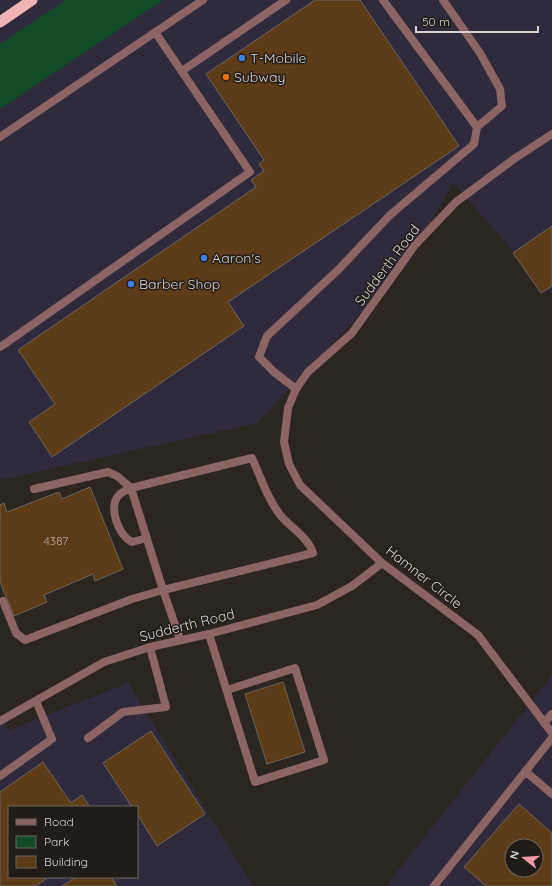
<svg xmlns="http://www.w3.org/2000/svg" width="552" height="886" viewBox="0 0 552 886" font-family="Quicksand,sans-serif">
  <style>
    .commercial { fill: #2f2b3c; fill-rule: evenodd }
    .green { fill: #124c28 }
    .building { fill: #5b3c17; stroke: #6b655f; fill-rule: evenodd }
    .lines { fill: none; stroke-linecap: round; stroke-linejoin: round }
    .service { stroke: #8b6464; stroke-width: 8 }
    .minor { stroke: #8b6464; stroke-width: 8 }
    .trunk { stroke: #f1b4b6; stroke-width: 11 }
    .shop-dot { fill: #3f7fe0; stroke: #211c17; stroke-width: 1.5 }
    .food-dot { fill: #e8710a; stroke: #211c17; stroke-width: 1.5 }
    .labels { text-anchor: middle; stroke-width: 3; stroke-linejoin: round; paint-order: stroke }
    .number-label { font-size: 12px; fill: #b7aca1 }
    .poi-label { font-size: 14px; fill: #d6d2cf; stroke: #211c17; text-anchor: start }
    .street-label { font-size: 14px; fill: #d6d2cf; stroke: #211c17 }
  </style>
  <rect width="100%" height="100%" fill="#2b2620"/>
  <path class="commercial" d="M0 0H552V295L453 183 405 268 257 423 0 480Z
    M552 675V886H386ZM512 846H536V870H512Z
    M128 683 253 886H0V718L9 730ZM9 807H137V877H9Z"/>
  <path class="green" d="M66 0H163L0 109V44Z"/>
  <path class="building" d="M315 0H360L459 146 228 302 244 326 52 457 29 422 55 404 18 350 256 187 251 180 264 171 259 164 264 160 206 74Z
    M552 226V286L541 293 513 253Z
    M90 487 123 569 95 581 93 574 44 595 47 602 14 616 0 582V505L4 503 7 512 59 492 62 499Z
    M283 682 305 752 267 764 245 694Z
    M151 731 205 814 157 846 137 814V807H132L103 763Z
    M43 762 71 803 82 795 90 807H9V877H49L36 886H0V792Z
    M519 804 552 833V886H486L464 867ZM512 846H536V870H512Z
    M76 877H111L117 886H62Z"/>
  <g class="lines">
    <path class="service" d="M383 0 477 127 502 106 500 89 480 53 443 0
      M182 71 286 0
      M0 137 203 0
      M6 343 250 172 155 32
      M296 389 274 372 259 357 267 336 338 270 390 215 474 144 477 127
      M252 458C261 478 268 500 281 516 292 529 308 537 313 553L163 590 131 488Z
      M34 489 108 472 117 476 131 488C127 490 122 492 119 495 108 507 118 535 132 542L147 538
      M3 601 16 633 25 640 132 599 163 590 180 639
      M209 634 255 782 324 760 295 668 227 690
      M544 723 552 714
      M88 738 123 712 166 707 150 647
      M525 771 552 794
      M0 776 52 739 36 701
      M434 886 552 738"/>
    <path class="minor" d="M552 134 514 159 456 202 415 245 352 333 308 372 296 389 288 408 284 442 289 464 300 485 382 563 478 635 552 733
      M0 347 6 343
      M0 721 104 662 150 647 209 634 317 605 352 586 382 563"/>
    <path class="trunk" d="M0 22 32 0"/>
  </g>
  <g class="shop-dot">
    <circle cx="242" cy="58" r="4"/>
    <circle cx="204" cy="258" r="4"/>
    <circle cx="131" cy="284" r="4"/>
  </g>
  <circle class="food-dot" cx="226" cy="77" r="4"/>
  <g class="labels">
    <g class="number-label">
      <text x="56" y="545">4387</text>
    </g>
    <g class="poi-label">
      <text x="250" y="63">T-Mobile</text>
      <text x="234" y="82">Subway</text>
      <text x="212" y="263">Aaron's</text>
      <text x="139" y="289">Barber Shop</text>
    </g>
    <g class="street-label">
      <text transform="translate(387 265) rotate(-53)" y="5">Sudderth Road</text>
      <text transform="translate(424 577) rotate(38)" y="5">Hamner Circle</text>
      <text transform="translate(187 625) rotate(-14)" y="5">Sudderth Road</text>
    </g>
  </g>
  <rect x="8" y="806" width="130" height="72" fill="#211c17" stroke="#696561"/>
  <rect x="16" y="819" width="20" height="6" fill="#8b6464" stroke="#696561"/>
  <text x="44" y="826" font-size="12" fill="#d6d2cf">Road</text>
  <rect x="16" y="836" width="20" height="12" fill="#124c28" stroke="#696561"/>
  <text x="44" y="846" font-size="12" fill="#d6d2cf">Park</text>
  <rect x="16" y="856" width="20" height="12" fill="#5b3c17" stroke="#696561"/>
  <text x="44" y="866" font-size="12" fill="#d6d2cf">Building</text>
  <g transform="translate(524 858) rotate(287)"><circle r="19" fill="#211c17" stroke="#696561"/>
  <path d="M0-3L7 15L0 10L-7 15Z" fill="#f39aa9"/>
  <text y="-6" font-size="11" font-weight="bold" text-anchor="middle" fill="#d6d2cf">N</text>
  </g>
  <path d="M416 26v6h122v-6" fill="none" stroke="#d6d2cf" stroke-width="2"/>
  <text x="422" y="26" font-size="12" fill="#d6d2cf" stroke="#211c17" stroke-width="3" paint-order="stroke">50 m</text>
</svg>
